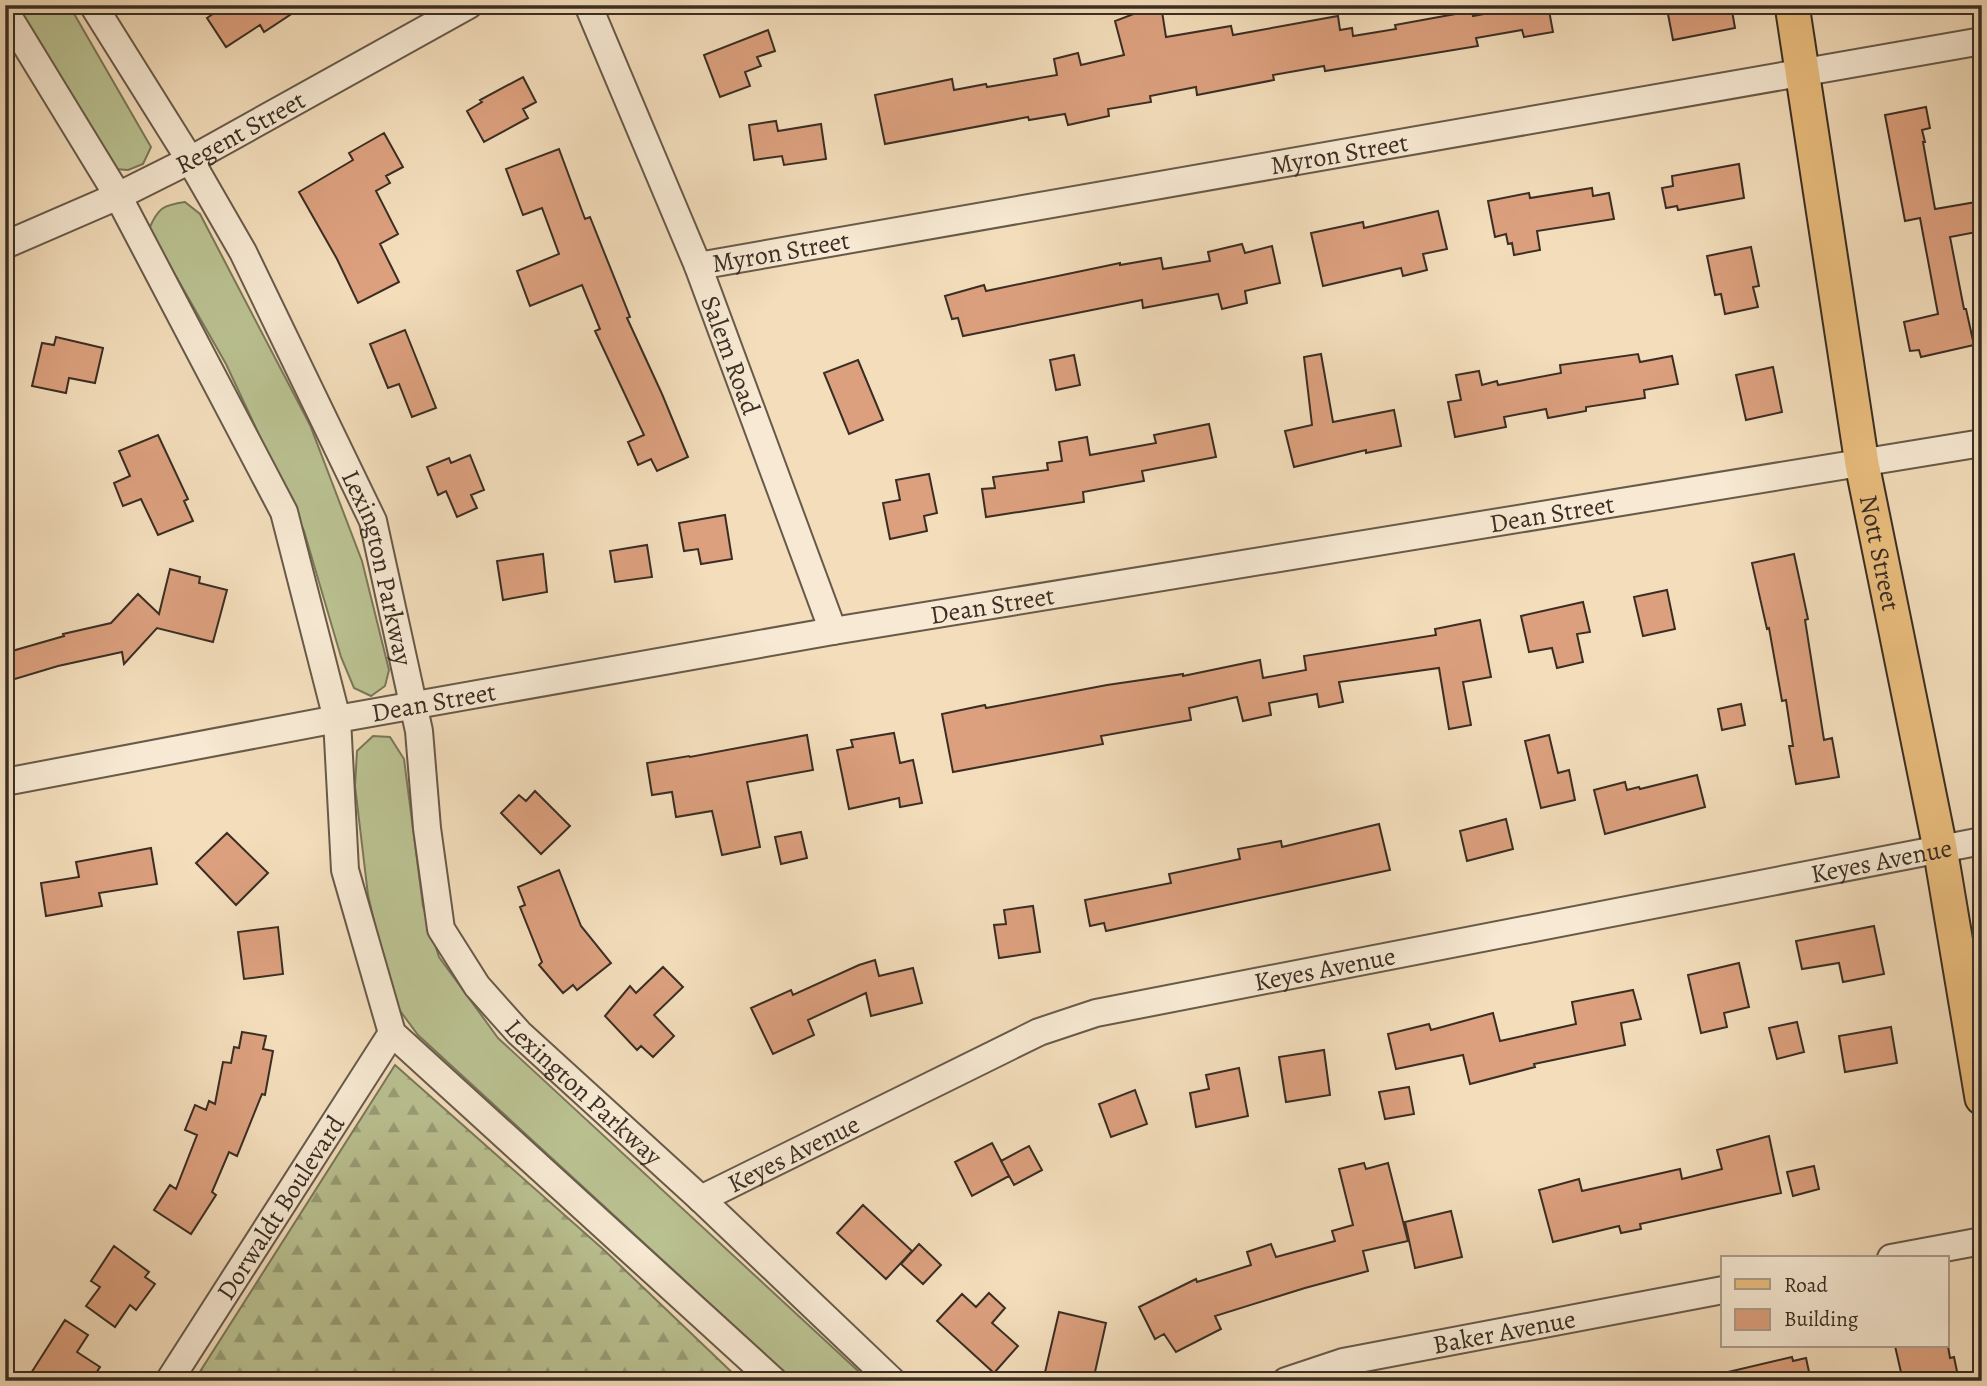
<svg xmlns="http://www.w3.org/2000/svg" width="1987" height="1386" viewBox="0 0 1987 1386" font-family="Alegreya,serif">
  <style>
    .grass { fill: #bac191; stroke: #7a785a; stroke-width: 2 }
    .forest { fill: url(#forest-firs); stroke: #7a785a; stroke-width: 2 }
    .building { fill: #dca07e; stroke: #3a2e24; stroke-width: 2 }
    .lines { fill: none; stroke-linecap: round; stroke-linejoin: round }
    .minor-casing { stroke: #685a4a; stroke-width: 30 }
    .major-casing { stroke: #3a2e24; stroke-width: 37 }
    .minor { stroke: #f7e9d3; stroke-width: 26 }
    .major { stroke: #eabe7e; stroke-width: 33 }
    .labels { text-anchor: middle; stroke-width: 7; stroke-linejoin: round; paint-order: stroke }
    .street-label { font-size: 26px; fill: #3a2e24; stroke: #f7e9d3 }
  </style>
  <defs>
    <pattern id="forest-firs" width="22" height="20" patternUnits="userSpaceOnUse" patternTransform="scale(1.75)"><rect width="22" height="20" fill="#bac191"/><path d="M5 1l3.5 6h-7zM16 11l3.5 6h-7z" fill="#989d76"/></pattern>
  </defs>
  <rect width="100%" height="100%" fill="#f3ddbb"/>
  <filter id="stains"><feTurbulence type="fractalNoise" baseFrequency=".00286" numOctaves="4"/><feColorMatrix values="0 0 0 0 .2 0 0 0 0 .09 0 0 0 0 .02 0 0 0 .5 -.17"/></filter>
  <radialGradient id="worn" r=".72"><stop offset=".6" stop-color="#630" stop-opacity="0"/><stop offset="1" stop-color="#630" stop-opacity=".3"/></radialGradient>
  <path class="grass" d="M16 5H69L151 147 143 164 128 170 114 169Z
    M185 202 200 214 310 425 362 561 389 670 385 686 371 696 354 688 341 657 304 531 226 364 149 229C158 208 163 205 185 202Z
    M373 736 390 737 404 759 423 906 439 957 498 1038 869 1381H794L418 1035 392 1000 368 895 355 786 357 751Z"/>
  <path class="forest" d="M395 1065 604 1250 741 1381H194Z"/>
  <path class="building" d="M226 5H305L264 32 260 25 226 47 207 18Z
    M1157 5H1161L1166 37 1231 26 1233 35 1338 16 1340 30 1352 28 1353 36 1396 29 1395 25 1472 11 1473 16 1531 5H1548L1553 32 1524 37 1522 30 1476 38 1478 46 1325 71 1324 66 1273 75 1274 80 1197 95 1196 87 1150 96 1151 102 1108 109 1109 116 1068 125 1065 114 1029 120 1028 117 885 144 875 95 952 79 954 90 986 84 987 87 1057 75 1054 59 1078 53 1081 65 1124 55 1115 21Z
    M1686 5H1731L1735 28 1673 40 1667 9Z
    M768 30 775 51 757 57 761 66 745 72 750 86 720 97 704 55Z
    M523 77 536 102 523 109 528 118 484 142 467 111 482 102 480 100Z
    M1926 107 1930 128 1922 130 1925 142H1923L1935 209 1982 201V231L1950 237 1964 309H1966L1974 345 1921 357 1919 350 1910 351 1904 322 1938 314 1920 218 1905 221 1885 115Z
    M776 121 778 131 821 124 826 159 784 165 782 156 754 160 749 125Z
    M384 133 403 167 386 176 390 183 376 191 398 234 380 244 399 282 358 303 337 259 299 192 353 160 349 153Z
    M559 149 585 219 590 217 630 317 627 318 662 394 688 457 657 471 651 459 638 465 628 442 644 435 595 331 600 329 582 285 530 306 517 271 559 254 542 208 523 215 506 169Z
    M1739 164 1744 198 1678 210 1677 206 1666 208 1662 188 1673 186 1672 176Z
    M1592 188 1593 196 1609 193 1614 219 1537 231 1540 250 1514 255 1512 243 1508 244 1506 234 1495 237 1488 201 1529 193 1530 198Z
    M1438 211 1447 249 1423 254 1427 270 1403 276 1401 268 1323 286 1311 233 1363 222 1364 228Z
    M1242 244 1245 253 1272 246 1280 283 1245 291 1247 303 1222 309 1218 294 1143 308 1142 300 963 336 958 318 952 319 945 296 984 285 986 291 1120 263V265L1161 258 1163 269 1210 261 1208 252Z
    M1751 247 1759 286 1753 287 1758 307 1725 314 1721 294 1715 295 1707 256Z
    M405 330 436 408 412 417 399 384 388 388 370 344Z
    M56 337 103 348 95 383 69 378 66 393 32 386 42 343 54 345Z
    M1321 354 1333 422 1394 410 1401 446 1366 453V450L1294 467 1285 431 1312 425 1304 357Z
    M1638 354 1640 362 1672 356 1678 384 1644 390 1645 398 1586 407V411L1548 418 1546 409 1504 417 1506 427 1455 437 1448 402 1461 400 1456 375 1479 371 1482 385 1497 381 1498 385 1561 373 1560 365Z
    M1074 355 1080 385 1056 390 1050 360Z
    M858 360 883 420 849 434 824 373Z
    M1773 367 1782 412 1746 420 1736 375Z
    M1209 424 1216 457 1142 471 1144 481 1083 492 1084 502 986 517 982 489 995 488 993 477 1048 470 1047 463 1062 461 1059 442 1087 437 1090 455 1156 443 1154 435Z
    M158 435 188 499 184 501 193 521 158 535 141 499 123 506 114 483 130 476 119 451Z
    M470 455 484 490 471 495 477 508 457 517 446 491 438 495 427 467 449 458 451 463Z
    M929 474 937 513 924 516 927 531 890 539 883 503 900 500 896 480Z
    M725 515 732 559 701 564 698 549 684 551 679 523Z
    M647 545 652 577 615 582 610 551Z
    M543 554 547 592 503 600 497 561Z
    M1794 554 1808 619 1805 620 1824 740 1832 738 1839 777 1796 784 1789 746H1793L1786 700 1782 701 1769 628 1767 629 1752 563Z
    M170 569 200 577 199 583 227 590 213 642 157 628 124 664 122 652 58 666 5 682V653L64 636 63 634 111 623 138 594 159 614Z
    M1667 590 1675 629 1643 636 1634 597Z
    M1583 602 1590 632 1577 634 1583 662 1557 668 1552 648 1529 652 1521 616Z
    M1480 620 1491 677 1463 682 1471 725 1449 729 1439 668 1339 682 1343 702 1319 707 1317 694 1269 703 1271 715 1243 721 1237 697 1189 708 1191 720 1101 736 1103 744 953 772 942 714 985 705 986 708 1107 685 1183 674V676L1260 660 1263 678 1306 670 1304 656 1436 635 1435 629Z
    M1741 704 1745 725 1722 730 1718 709Z
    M894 733 900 763 913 760 922 803 900 807 899 798 849 809 837 750 853 747 851 740Z
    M807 735 813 770 747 782 760 847 722 855 712 811 676 817 672 792 652 795 647 763 689 756 690 757Z
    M1549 735 1558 773 1569 770 1575 800 1541 808 1525 741Z
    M1697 775 1705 807 1605 834 1594 790 1625 782 1627 790 1639 787 1640 789Z
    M535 791 570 826 541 854 501 813 519 795 526 801Z
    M1506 819 1513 849 1467 861 1460 831Z
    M1379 824 1390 870 1106 931 1104 923 1090 926 1085 900 1171 883 1169 874 1240 859 1238 849 1281 841 1282 847Z
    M801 832 807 858 781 864 775 837Z
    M227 833 268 873 236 905 196 863Z
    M151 848 157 884 99 893 102 906 46 916 41 883 79 877 76 862Z
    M559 870 581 926 611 963 577 990 573 985 563 993 539 965 542 962 520 907 525 905 518 887Z
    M1033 906 1040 952 999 958 994 925 1006 924 1004 910Z
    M1874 926 1884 974 1843 982 1839 963 1802 969 1796 941Z
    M278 927 283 974 244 979 238 932Z
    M875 960 879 976 913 968 922 1003 871 1016 866 993 808 1020 814 1035 773 1054 751 1008 791 990 793 995 859 965Z
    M1739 963 1749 1007 1724 1013 1727 1027 1701 1033 1688 975Z
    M663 967 683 987 654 1015 674 1036 653 1057 641 1046 637 1050 605 1016 630 986 636 993Z
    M1633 990 1641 1019 1621 1023 1625 1045 1534 1064 1535 1067 1470 1084 1463 1055 1396 1069 1388 1034 1429 1024 1431 1030 1493 1013 1500 1041 1576 1024 1572 1002Z
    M1797 1022 1804 1052 1777 1059 1769 1028Z
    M1891 1027 1897 1063 1845 1072 1839 1036Z
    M242 1032 266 1036 263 1049 273 1051 265 1095 262 1094 237 1156 229 1152 212 1192 216 1195 191 1234 154 1210 170 1185 176 1189 197 1135 185 1130 195 1105 206 1110 209 1101 215 1104 223 1062 231 1063 234 1047 239 1048Z
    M1324 1050 1330 1095 1286 1102 1279 1057Z
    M1239 1068 1248 1116 1196 1127 1190 1093 1209 1089 1206 1075Z
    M1409 1087 1414 1114 1385 1119 1379 1092Z
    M1135 1090 1147 1124 1111 1137 1099 1104Z
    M1769 1136 1781 1193 1640 1224 1641 1229 1621 1233 1619 1226 1553 1242 1539 1190 1579 1179 1582 1191 1680 1169 1682 1179 1722 1169 1717 1150Z
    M992 1143 1009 1176 972 1196 955 1162Z
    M1029 1146 1042 1170 1014 1185 1001 1161Z
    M1364 1163 1366 1169 1388 1163 1408 1241 1363 1251 1368 1271 1305 1288 1215 1316 1221 1329 1176 1352 1164 1334 1155 1339 1139 1307 1196 1279 1197 1282 1251 1265 1247 1252 1271 1244 1276 1257 1335 1241 1332 1231 1353 1225 1339 1169Z
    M1814 1166 1819 1189 1793 1196 1787 1172Z
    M863 1205 912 1251 886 1279 837 1233Z
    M1451 1211 1462 1257 1415 1268 1405 1222Z
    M919 1244 941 1265 923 1284 901 1264Z
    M114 1246 149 1272 145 1277 155 1284 136 1310 130 1305 115 1327 86 1306 100 1287 91 1281Z
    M989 1293 1005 1308 992 1323 1018 1346 994 1373 937 1321 962 1294 976 1307Z
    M1059 1312 1106 1323 1093 1381H1043Z
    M65 1320 88 1335 77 1352 100 1367 91 1381H26Z
    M1895 1346H1948L1950 1358 1954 1357 1959 1381H1903Z
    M1792 1357 1793 1361 1806 1358 1811 1381H1730L1728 1372Z"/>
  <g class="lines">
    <g class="minor-casing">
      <g id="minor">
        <path id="s1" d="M93 5 190 160 243 252 373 521 419 731 427 828 441 929 477 986 519 1033 701 1199 892 1381"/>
        <path id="s2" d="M588 5 698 266 833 631"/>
        <path d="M5 11 118 196 284 512 337 719 345 870 392 1033 774 1381"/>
        <path id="s3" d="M5 245 118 196 190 160 469 5"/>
        <path id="s4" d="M698 266 1982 41"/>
        <path id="s5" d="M5 782 337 719 833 631 1982 443"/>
        <path id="s6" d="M701 1199 1039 1032 1096 1013 1982 841"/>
        <path d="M1891 1258 1982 1241"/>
        <path id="s7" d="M169 1381 392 1033"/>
        <path id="s8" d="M1286 1381 1343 1362 1723 1290"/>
      </g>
    </g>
    <g class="major-casing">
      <g id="major">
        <path id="s9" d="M1792 5 1862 464 1940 848 1982 1098"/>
      </g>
    </g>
    <use href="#minor" class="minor"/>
    <use href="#major" class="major"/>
  </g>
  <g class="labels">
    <g class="street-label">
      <text dy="9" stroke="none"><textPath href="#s3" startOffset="261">Regent Street</textPath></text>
      <text dy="9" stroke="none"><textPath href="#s4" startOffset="651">Myron Street</textPath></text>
      <text dy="9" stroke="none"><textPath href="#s4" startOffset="84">Myron Street</textPath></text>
      <text dy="9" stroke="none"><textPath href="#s2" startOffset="378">Salem Road</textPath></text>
      <text dy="9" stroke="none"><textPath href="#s5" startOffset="1570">Dean Street</textPath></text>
      <text dy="9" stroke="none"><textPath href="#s9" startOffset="555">Nott Street</textPath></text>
      <text dy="9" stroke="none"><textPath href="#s1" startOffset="634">Lexington Parkway</textPath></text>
      <text dy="9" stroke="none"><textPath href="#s5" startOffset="1003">Dean Street</textPath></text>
      <text dy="9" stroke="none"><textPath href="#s5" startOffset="436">Dean Street</textPath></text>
      <text dy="9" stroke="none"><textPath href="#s6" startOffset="1237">Keyes Avenue</textPath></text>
      <text dy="9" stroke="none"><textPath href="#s6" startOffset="670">Keyes Avenue</textPath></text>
      <text dy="9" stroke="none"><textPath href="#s1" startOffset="1220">Lexington Parkway</textPath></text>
      <text dy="9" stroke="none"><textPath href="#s6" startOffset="103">Keyes Avenue</textPath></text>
      <text dy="9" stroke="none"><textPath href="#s7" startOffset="206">Dorwaldt Boulevard</textPath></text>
      <text dy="9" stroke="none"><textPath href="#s8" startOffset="224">Baker Avenue</textPath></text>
    </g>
  </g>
  <rect width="1987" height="1386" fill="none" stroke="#f3ddbb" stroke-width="28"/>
  <rect x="7" y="7" width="1973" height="1372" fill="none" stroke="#3a2e24" stroke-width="3.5"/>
  <rect x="14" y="14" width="1959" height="1358" fill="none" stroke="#3a2e24" stroke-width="2"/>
  <rect x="1721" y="1256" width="228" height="91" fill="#f7e9d3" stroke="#ab9e8d" stroke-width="2"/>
  <rect x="1735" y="1279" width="35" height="10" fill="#eabe7e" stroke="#ab9e8d" stroke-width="2"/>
  <text x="1784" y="1292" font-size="21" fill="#3a2e24">Road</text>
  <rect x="1735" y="1309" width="35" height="21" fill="#dca07e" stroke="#ab9e8d" stroke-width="2"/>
  <text x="1784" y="1326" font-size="21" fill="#3a2e24">Building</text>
  <rect width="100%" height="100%" filter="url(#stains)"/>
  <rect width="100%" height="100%" fill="url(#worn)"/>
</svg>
